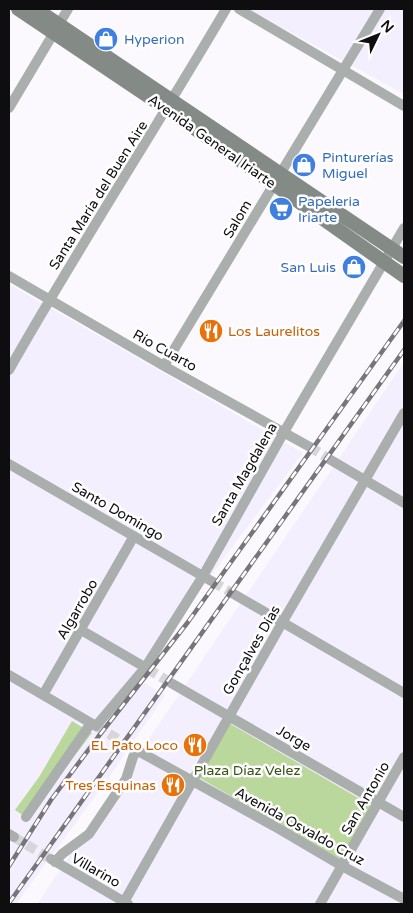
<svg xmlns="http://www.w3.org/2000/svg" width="413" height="913" viewBox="0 0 413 913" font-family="'Varela Round',sans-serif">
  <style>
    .built { fill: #f4efff }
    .green { fill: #bad79c }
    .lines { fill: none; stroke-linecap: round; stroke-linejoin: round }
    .street-tunnel { stroke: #d7d6da; stroke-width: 10; stroke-dasharray: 10 5; stroke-linecap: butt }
    .street { stroke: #aaaeac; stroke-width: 10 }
    .secondary { stroke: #848a86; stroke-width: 14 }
    .rail-casing { stroke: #777579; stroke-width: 4.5 }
    .rail { stroke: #fff; stroke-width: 2.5; stroke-dasharray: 8; stroke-linecap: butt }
    .labels { text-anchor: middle; stroke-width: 5; stroke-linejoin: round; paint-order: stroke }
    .shop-label { font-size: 14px; fill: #366cbe; stroke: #fff; text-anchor: start }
    .street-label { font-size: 14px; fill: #0e0d10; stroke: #fff }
    .food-label { font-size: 14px; fill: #c56008; stroke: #fff; text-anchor: end }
    .park-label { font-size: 14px; fill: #3a5219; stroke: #fff }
  </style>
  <rect width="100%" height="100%" fill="#fbf9fe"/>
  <path class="built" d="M248 9H404V94Z
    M9 284 303 453 106 715 138 679 165 695 108 779 16 904H9V847L15 838 9 845Z
    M404 362V904H37Z"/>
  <path class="green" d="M72 721 92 733 27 818 15 810 39 777Z
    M229 723 374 807 343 861 198 777Z"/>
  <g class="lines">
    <path class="street-tunnel" d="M310 447 329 459
      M213 582 232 593
      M148 669 171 683
      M96 726 131 747
      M14 837 50 859"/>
    <path class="street" d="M239 9 404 106
      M9 108 68 9
      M9 276 164 366 310 447
      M164 366 380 9
      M9 370C78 248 155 130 226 9
      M329 459 404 503
      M9 464 213 582
      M232 593 404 693
      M81 630 148 669
      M9 675 96 726 145 668 203 576 284 432 404 228
      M171 683 404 817
      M43 695 134 536
      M131 747 274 826 342 866 404 899
      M26 817 91 723
      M9 834 14 837
      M51 859 128 904
      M55 862 62 854 89 834 126 779 133 757 137 750
      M124 902 282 623 404 413
      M320 904 404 757"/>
    <path class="secondary" d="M18 9 167 109 404 276
      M36 9 404 257"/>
    <g class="rail-casing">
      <path id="rail" d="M9 866 51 800 98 737 188 622 404 321
        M9 903 404 350"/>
    </g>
    <use href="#rail" class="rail"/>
  </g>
  <defs>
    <g id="shop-disc" transform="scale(1.25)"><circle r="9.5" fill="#3f7fe0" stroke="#fff"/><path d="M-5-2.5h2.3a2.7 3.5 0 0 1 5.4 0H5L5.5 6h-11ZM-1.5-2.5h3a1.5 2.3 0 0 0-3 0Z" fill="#fff"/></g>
    <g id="supermarket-disc" transform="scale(1.25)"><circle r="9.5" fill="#3f7fe0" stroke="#fff"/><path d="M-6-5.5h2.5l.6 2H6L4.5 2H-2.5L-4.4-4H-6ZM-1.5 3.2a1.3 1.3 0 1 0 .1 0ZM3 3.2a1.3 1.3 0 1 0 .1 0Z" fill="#fff"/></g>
    <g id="restaurant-disc" transform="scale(1.25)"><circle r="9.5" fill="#e8710a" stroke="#fff"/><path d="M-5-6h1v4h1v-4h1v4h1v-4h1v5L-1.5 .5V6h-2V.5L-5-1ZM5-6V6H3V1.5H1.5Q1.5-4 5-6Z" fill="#fff"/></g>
  </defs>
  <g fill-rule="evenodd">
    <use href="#shop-disc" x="106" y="39"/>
    <use href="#shop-disc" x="304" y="165"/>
    <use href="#supermarket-disc" x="281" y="209"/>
    <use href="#shop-disc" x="354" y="267"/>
    <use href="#restaurant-disc" x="211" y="331"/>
    <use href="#restaurant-disc" x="195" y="745"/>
    <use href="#restaurant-disc" x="173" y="785"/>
  </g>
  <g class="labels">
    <g class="shop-label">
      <text x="124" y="44">Hyperion</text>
      <text x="322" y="162">Pinturerías<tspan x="322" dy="16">Miguel</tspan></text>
      <text x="298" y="206">Papeleria<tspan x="298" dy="16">Iriarte</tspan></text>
      <text x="336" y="272" text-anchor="end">San Luis</text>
    </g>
    <g class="street-label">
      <text transform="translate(212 141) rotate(35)" y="5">Avenida General Iriarte</text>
      <text transform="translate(98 195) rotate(-58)" y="5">Santa María del Buen Aire</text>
      <text transform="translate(237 219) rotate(-59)" y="5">Salom</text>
      <text transform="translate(165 350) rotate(29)" y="5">Río Cuarto</text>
      <text transform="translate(244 474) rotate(-60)" y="5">Santa Magdalena</text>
      <text transform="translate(118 511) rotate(30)" y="5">Santo Domingo</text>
      <text transform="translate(77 609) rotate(-60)" y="5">Algarrobo</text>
      <text transform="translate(251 650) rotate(-60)" y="5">Gonçalves Días</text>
      <text transform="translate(294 738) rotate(30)" y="5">Jorge</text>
      <text transform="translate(365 798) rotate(-60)" y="5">San Antonio</text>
      <text transform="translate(300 826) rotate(29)" y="5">Avenida Osvaldo Cruz</text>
      <text transform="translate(96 870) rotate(30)" y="5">Villarino</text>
    </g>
    <g class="food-label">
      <text x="228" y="336" text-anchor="start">Los Laurelitos</text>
      <text x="178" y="750">EL Pato Loco</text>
      <text x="156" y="790">Tres Esquinas</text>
    </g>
    <g class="park-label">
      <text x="247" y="775">Plaza Díaz Velez</text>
    </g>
  </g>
  <rect width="413" height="913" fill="none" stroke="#0e0d10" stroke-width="20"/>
  <g transform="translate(378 35) rotate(47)" stroke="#ffffff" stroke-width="4" paint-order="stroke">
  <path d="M0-4L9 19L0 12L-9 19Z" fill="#0e0d10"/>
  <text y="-8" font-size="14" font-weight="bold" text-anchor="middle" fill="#0e0d10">N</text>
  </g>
</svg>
